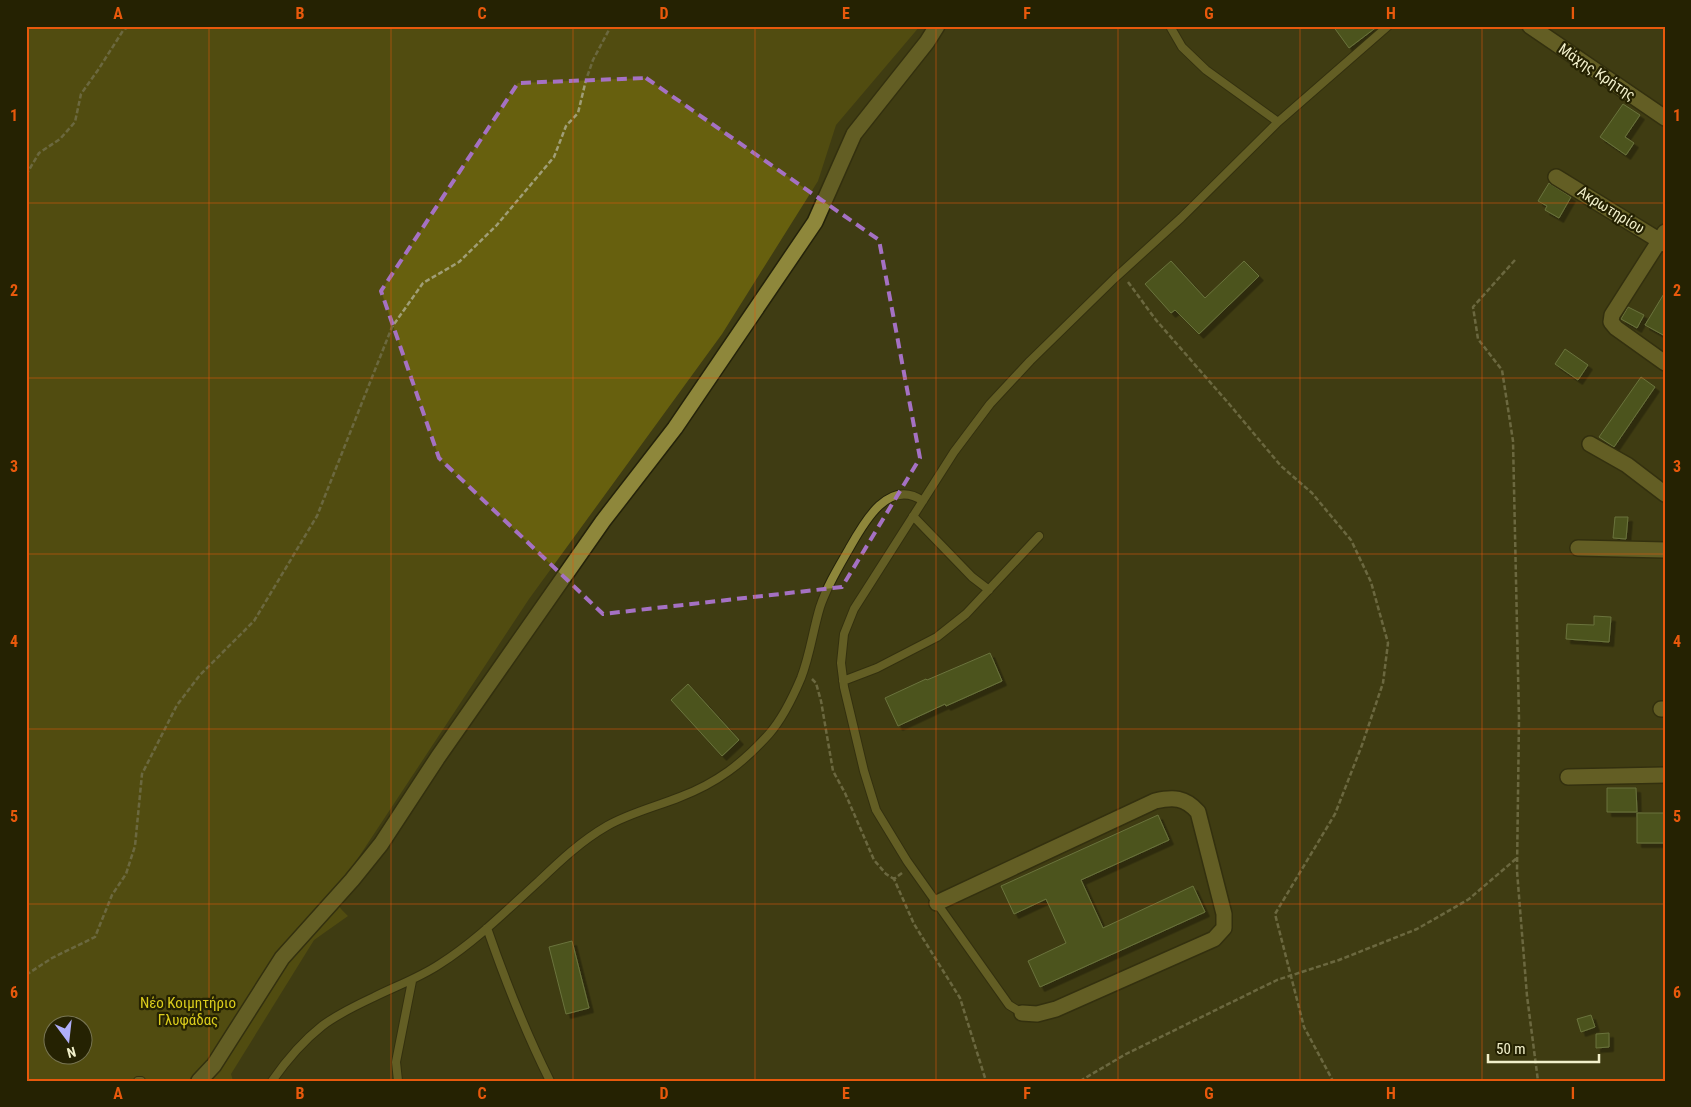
<svg xmlns="http://www.w3.org/2000/svg" width="1691" height="1107" viewBox="0 0 1691 1107" font-family="'Roboto Condensed',sans-serif">
  <style>
    .green { fill: #67600e; fill-rule: evenodd }
    .building { fill: #5b712c; stroke: #9db66f; filter: url(#shadow) }
    .lines { fill: none; stroke-linecap: round; stroke-linejoin: round }
    .service-casing { stroke: #24220a; stroke-width: 10 }
    .minor-casing { stroke: #24220a; stroke-width: 18 }
    .path { stroke: #a09e77; stroke-width: 2.5; stroke-dasharray: 5 2.5; stroke-linecap: butt }
    .service { stroke: #8e873b; stroke-width: 8 }
    .minor { stroke: #8e873b; stroke-width: 15 }
    .marked { fill: none; stroke: #a571c3; stroke-width: 4; stroke-dasharray: 10 6; stroke-linejoin: round }
    .grid { fill: none; stroke: #e8590c; stroke-width: 1; stroke-opacity: 0.55 }
    .labels { text-anchor: middle; stroke-width: 4.5; stroke-linejoin: round; paint-order: stroke }
    .street-label { font-size: 15px; fill: #f2f0cb; stroke: #252202 }
    .park-label { font-size: 15px; fill: #dbcd1c; stroke: #252202 }
    .neatline { fill: none; stroke: #e8590c; stroke-width: 2 }
    .grid-label { font-size: 16px; text-anchor: middle; font-weight: bold; fill: #e8590c }
  </style>
  <defs>
    <filter id="shadow"><feDropShadow dx="4.5" dy="4.5" stdDeviation="0" flood-color="#0009"/></filter>
  </defs>
  <rect width="100%" height="100%" fill="#3f3c13"/>
  <path class="green" d="M26 26H920L836 125 818 181 722 334 529 599 333 896 341 909 348 916 314 940 231 1074 233 1081H26ZM52 1024H82V1054H52Z"/>
  <path class="building" d="M1333 26H1378L1349 48Z
    M1623 104 1640 115 1625 137 1634 143 1626 155 1600 137Z
    M1549 183 1571 197 1559 218 1545 210 1547 206 1538 201Z
    M1171 261 1205 298 1244 261 1259 276 1199 334 1175 310 1171 313 1145 284Z
    M1665 292V336L1645 325Z
    M1628 307 1644 315 1637 328 1621 319Z
    M1565 349 1588 365 1578 380 1555 364Z
    M1641 377 1655 387 1614 447 1599 437Z
    M1615 517H1628L1626 539 1613 538Z
    M1594 616 1611 617 1609 642 1566 639 1567 624 1594 625Z
    M990 653 1002 681 946 706 945 704 898 726 885 698 926 679 927 680Z
    M688 684 739 740 722 756 671 700Z
    M1607 788H1636L1637 812H1607Z
    M1637 813H1665V843H1637Z
    M1158 815 1169 840 1081 880 1103 928 1193 886 1205 912 1040 987 1028 961 1066 943 1046 899 1014 914 1001 886Z
    M572 941 589 1008 566 1014 549 947Z
    M1591 1015 1595 1027 1581 1032 1577 1019Z
    M1609 1033V1047L1596 1048V1034Z"/>
  <g class="lines">
    <g class="service-casing">
      <path id="service" d="M1171 28 1182 47 1206 70 1278 122
        M913 516 972 577 989 590
        M843 681 877 668 937 637 966 614 1039 536
        M487 928C505 980 525 1031 550 1081
        M1022 1013 1009 1005 907 861 876 810 864 771 844 687 841 663 844 634 854 609 954 452 990 404 1030 361 1115 278 1181 218 1278 122 1388 26
        M138 1081H141
        M272 1081C286 1061 303 1041 322 1026 335 1016 359 1004 374 997 396 986 419 978 440 964 476 941 507 910 539 881 560 861 581 841 607 826 630 813 655 807 680 797 717 783 743 763 769 734 783 718 793 697 801 678 810 655 813 630 820 607 827 586 838 568 849 549 863 524 888 477 923 501
        M398 1081 396 1062 412 981"/>
    </g>
    <g class="minor-casing">
      <path id="minor" d="M1530 26 1665 118
        M1556 177 1665 244
        M1665 232 1612 315 1611 322 1616 328 1665 363
        M1590 444 1627 465 1665 494
        M1578 548 1665 550
        M1661 709H1665
        M1568 777 1665 775
        M937 903 1155 801C1173 797 1185 797 1198 812L1224 914V928L1214 939 1056 1009 1037 1014 1022 1013
        M199 1081 214 1065 282 958 352 880 381 844 438 757 603 521 675 428 815 222 854 134 927 42 937 26"/>
    </g>
    <path class="path" d="M125 29 130 26
      M26 175 39 153 60 139 75 122 81 94 98 70 126 26
      M1515 260 1473 307 1478 339 1502 370 1513 441 1519 719 1517 871 1527 996 1538 1081
      M1128 282 1156 320 1230 405 1281 466 1312 493 1351 540 1371 582 1388 643 1383 683 1362 745 1335 814 1275 914 1304 1027 1333 1081
      M812 679 816 683 821 701 833 771 845 793 874 860 886 874 894 879
      M902 873 894 879 914 924 960 998 986 1081
      M26 975 52 958 95 937 112 895 126 874 135 846 142 774 177 705 200 675 254 621 317 516 392 327 423 283 459 262 496 226 554 157 566 126 578 113 586 80 593 60 611 26
      M1080 1081 1126 1054 1277 980 1339 960 1417 929 1469 899 1517 858"/>
    <use href="#service" class="service"/>
    <use href="#minor" class="minor"/>
  </g>
  <path d="M0 0H1691V1107H0ZM646 78 879 240 920 458 842 587 603 614 439 458 381 291 518 83Z" fill="#3f3c13" fill-opacity=".55" fill-rule="evenodd"/>
  <path class="marked" d="M646 78 879 240 920 458 842 587 603 614 439 458 381 291 518 83Z"/>
  <path class="grid" d="M209 26V1081M391 26V1081M573 26V1081M755 26V1081M936 26V1081M1118 26V1081M1300 26V1081M1482 26V1081M26 203H1665M26 378H1665M26 554H1665M26 729H1665M26 904H1665"/>
  <g class="labels">
    <g class="street-label">
      <text transform="translate(1597 72) rotate(34)" y="5">Μάχης Κρήτης</text>
      <text transform="translate(1611 210) rotate(32)" y="5">Ακρωτηρίου</text>
    </g>
    <g class="park-label">
      <text x="188" y="1008">Νέο Κοιμητήριο<tspan x="188" dy="17">Γλυφάδας</tspan></text>
    </g>
  </g>
  <rect width="1691" height="1107" fill="none" stroke="#252202" stroke-width="55"/>
  <g transform="translate(68 1040) rotate(165)"><circle r="24" fill="#252202" stroke="#777452"/>
  <path d="M0-4L9 19L0 12L-9 19Z" fill="#afaefa"/>
  <text y="-8" font-size="14" font-weight="bold" text-anchor="middle" fill="#f2f0cb">N</text>
  </g>
  <path d="M1488 1054v8h111v-8" fill="none" stroke="#f2f0cb" stroke-width="2.5"/>
  <text x="1496" y="1054" font-size="15" fill="#f2f0cb" stroke="#252202" stroke-width="4" paint-order="stroke">50 m</text>
  <rect x="28" y="28" width="1636" height="1052" class="neatline"/>
  <g class="grid-label">
    <text x="118" y="19">A</text>
    <text x="300" y="19">B</text>
    <text x="482" y="19">C</text>
    <text x="664" y="19">D</text>
    <text x="846" y="19">E</text>
    <text x="1027" y="19">F</text>
    <text x="1209" y="19">G</text>
    <text x="1391" y="19">H</text>
    <text x="1573" y="19">I</text>
    <text x="14" y="121">1</text>
    <text x="1677" y="121">1</text>
    <text x="14" y="296">2</text>
    <text x="1677" y="296">2</text>
    <text x="14" y="472">3</text>
    <text x="1677" y="472">3</text>
    <text x="14" y="647">4</text>
    <text x="1677" y="647">4</text>
    <text x="14" y="822">5</text>
    <text x="1677" y="822">5</text>
    <text x="14" y="998">6</text>
    <text x="1677" y="998">6</text>
    <text x="118" y="1099">A</text>
    <text x="300" y="1099">B</text>
    <text x="482" y="1099">C</text>
    <text x="664" y="1099">D</text>
    <text x="846" y="1099">E</text>
    <text x="1027" y="1099">F</text>
    <text x="1209" y="1099">G</text>
    <text x="1391" y="1099">H</text>
    <text x="1573" y="1099">I</text>
  </g>
</svg>
